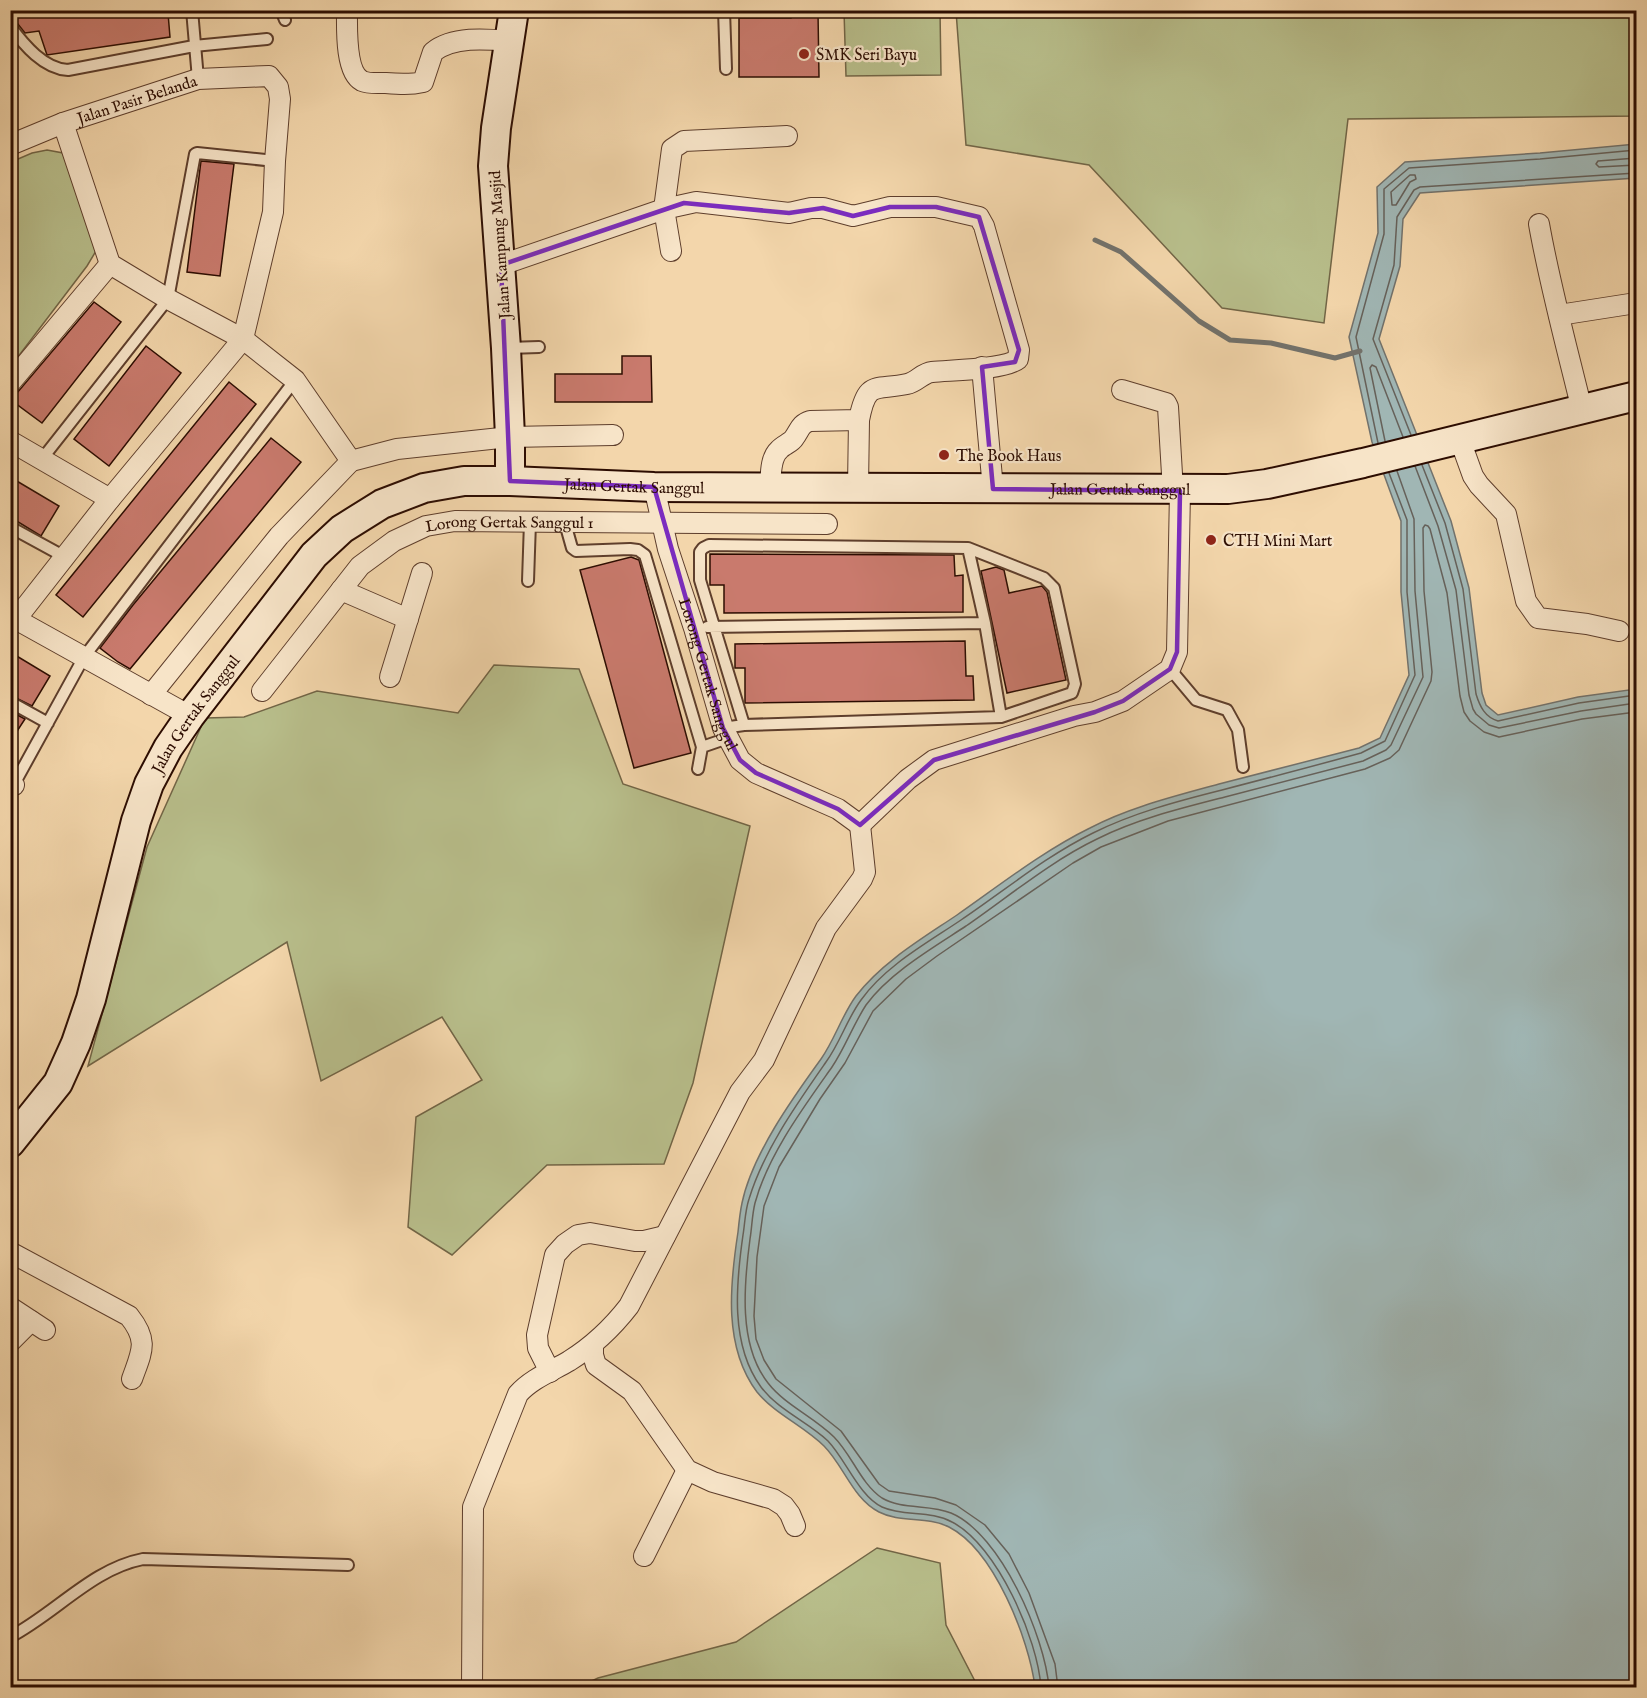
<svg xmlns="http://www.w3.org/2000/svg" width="1647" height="1698" viewBox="0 0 1647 1698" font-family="'IM FELL English',serif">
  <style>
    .green { fill: #b8be8b; stroke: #726546; stroke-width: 1.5 }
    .water { fill: #a0b6b4; stroke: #72726c; stroke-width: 1.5 }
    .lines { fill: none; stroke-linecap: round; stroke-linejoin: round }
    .shore { stroke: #66615a; stroke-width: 1.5 }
    .stream { stroke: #72726c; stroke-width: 5 }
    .building { fill: #c97a6d; stroke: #2c0c01; stroke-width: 1.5 }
    .lane-casing { stroke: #5e3e2c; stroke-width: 14 }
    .street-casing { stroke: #5e3e2c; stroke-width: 22 }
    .secondary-casing { stroke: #2c0c01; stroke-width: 32 }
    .lane { stroke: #f7e4c8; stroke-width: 10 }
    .street { stroke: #f7e4c8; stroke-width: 20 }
    .secondary { stroke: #f7e4c8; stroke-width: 28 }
    .marked { fill: none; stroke: #7b2cbf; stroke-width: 4.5; stroke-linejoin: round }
    .poi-dot { fill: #8f2418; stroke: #f7e4c8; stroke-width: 2 }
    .labels { text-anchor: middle; stroke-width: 4.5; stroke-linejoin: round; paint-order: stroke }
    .poi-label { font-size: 16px; fill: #2c0c01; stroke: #f7e4c8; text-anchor: start }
    .street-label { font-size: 16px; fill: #2c0c01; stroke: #f7e4c8 }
  </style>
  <rect width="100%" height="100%" fill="#f3d6ab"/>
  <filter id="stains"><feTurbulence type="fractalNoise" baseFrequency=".00333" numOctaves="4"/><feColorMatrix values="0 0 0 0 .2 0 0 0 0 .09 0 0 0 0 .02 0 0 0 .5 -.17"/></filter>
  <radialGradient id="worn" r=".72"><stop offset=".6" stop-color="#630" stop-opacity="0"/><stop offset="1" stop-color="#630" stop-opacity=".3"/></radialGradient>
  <path class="green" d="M844 11H940L941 75 846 76Z
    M956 11H1636V116L1348 119 1324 323 1222 308 1089 165 966 145Z
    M47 150 63 153 96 251 87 266 11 366V162L32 153Z
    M494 665 579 669 623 784 750 826 693 1083 664 1164 547 1165 452 1255 408 1227 416 1117 482 1080 442 1017 321 1081 287 942 88 1066 147 847 205 718 244 717 317 691 458 713Z
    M877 1548 940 1563 946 1625 978 1687H579L598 1678 736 1642Z"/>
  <path class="water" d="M1636 144V178L1420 193 1403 219 1400 266 1379 339 1451 521 1469 588 1482 693 1486 705 1498 715 1578 697 1636 689V1687H1035C1029 1639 994 1550 949 1527 927 1516 900 1523 879 1512 853 1499 844 1466 824 1446 804 1426 775 1414 757 1392 723 1347 730 1284 738 1232 739 1222 740 1212 742 1203 752 1155 792 1099 821 1059 835 1039 842 1015 856 996 882 962 923 938 957 915 1000 885 1043 851 1090 828 1130 807 1176 796 1219 784 1266 772 1312 760 1359 748L1380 738 1409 675 1401 592V521L1372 442 1349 337 1378 233 1377 187 1405 162 1540 153Z"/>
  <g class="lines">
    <path class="shore" d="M1636 158 1598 161 1596 164 1599 167 1636 165
      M1410 175H1415L1416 179 1410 182 1396 205H1392L1391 192Z
      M1411 435 1373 339 1394 265 1397 217 1414 190 1420 187 1636 173
      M1385 441 1370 368 1372 365 1376 367 1403 437
      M1378 443 1356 337 1384 234V189L1409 168 1540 159 1636 150
      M1422 465 1445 523 1463 589 1476 694C1480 707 1485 717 1498 721L1579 703 1636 695
      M1415 466 1438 526 1456 590 1469 695 1473 709 1476 714 1489 725 1499 728 1581 711 1636 703
      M1041 1688C1038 1639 997 1545 952 1522 930 1510 904 1517 882 1507 859 1496 846 1460 828 1441 808 1422 778 1410 761 1387 730 1345 736 1284 743 1235 745 1223 745 1211 749 1199 764 1150 796 1105 826 1062 840 1043 847 1019 861 1000 885 966 927 943 961 920 1004 891 1046 856 1093 833 1133 813 1178 801 1222 790 1268 778 1314 766 1361 753L1385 741 1415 675 1407 592V520L1389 473
      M1049 1688C1045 1637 1001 1534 951 1513 930 1504 902 1510 882 1498 861 1484 852 1455 834 1437 814 1417 785 1405 768 1383 738 1345 744 1284 750 1239 752 1227 752 1215 755 1203 768 1155 803 1108 832 1067 845 1048 853 1025 866 1005 889 973 934 947 966 926 1008 897 1051 861 1097 839 1137 819 1182 808 1225 797 1271 785 1317 773 1363 761L1386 750 1391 745 1423 677 1415 591 1414 519 1397 471
      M1058 1688 1055 1664 1029 1593 1009 1554 985 1525 956 1505 935 1498 889 1491 879 1484 841 1431 776 1379 764 1360 756 1339 754 1316 757 1257 764 1206 779 1167 820 1099 845 1063 873 1011 906 979 937 956 1073 863 1101 847 1168 821 1365 769 1390 758 1399 750 1431 681 1432 672 1424 591 1423 528 1425 525 1428 526 1430 529 1447 593 1460 696 1464 712 1470 721 1484 732 1499 737 1582 719 1636 712"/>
    <path class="stream" d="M1095 240 1121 252 1199 321 1230 340 1271 343 1335 358 1360 351"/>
  </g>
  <path class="building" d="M10 10H126V15L168 13 170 37 47 55 39 31 25 33 10 14Z
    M818 12 819 77H739V18H791V13Z
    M201 161 234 164 220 276 187 272Z
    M94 302 121 322 42 423 11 400Z
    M146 346 181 373 109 466 74 439Z
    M622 356H651L652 402H555V374H622Z
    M229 382 256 404 83 617 56 595Z
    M271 438 301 462 130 669 118 662 100 648 133 605Z
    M10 477 59 506 41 536 10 517Z
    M710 554 954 555 955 576 963 575V612L724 613V585H710Z
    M631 557 639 560 691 753 634 768 580 570Z
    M996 567 1004 570 1009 593 1042 586 1047 592 1066 680 1007 693 981 571Z
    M965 641 966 676H973L974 700 745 703V668H735V644Z
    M10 652 50 676 32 706 10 695Z
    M10 711 25 719 10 742Z"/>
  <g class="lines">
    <g class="lane-casing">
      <path id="lane" d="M192 10 198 79
        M281 10 285 20
        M724 10 726 69
        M10 26C24 45 44 69 68 70L194 46 267 39
        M507 348 539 347
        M42 459 168 299 195 154 197 153 275 161
        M565 523 572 548 576 551 630 549 638 550 645 555 702 747 698 769
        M10 527 65 557
        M968 548 985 623 1001 717
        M528 581 530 522
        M707 627 985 623
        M1170 669 1196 700 1227 710 1238 730 1243 767
        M10 702 48 723
        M723 728 744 725 1001 717 1072 693 1075 684 1054 588 1044 578 968 548 709 545 703 548 700 552V580L744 725
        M702 747 728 738
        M12 788 84 657 295 380
        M10 1637C56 1613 92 1569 143 1559L348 1565"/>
    </g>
    <g class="street-casing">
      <g id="street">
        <path d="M347 10C347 27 345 72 362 81 369 84 378 83 385 83 398 84 410 85 423 82L433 52C453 36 486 39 510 41"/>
        <path d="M63 123 110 264 168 299 243 339 295 380 351 461 397 449 510 437 613 435"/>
        <path id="s1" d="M10 145 63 123 198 79 269 76 278 87 280 99 275 161 273 212 243 339 110 499 16 619"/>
        <path d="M1539 224C1550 286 1567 348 1582 410"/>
        <path d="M671 251 664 209 672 149 684 141 787 136"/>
        <path d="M501 265 664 209 696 202 789 213 811 208H823L853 216 890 207H936L979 217 984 226 1019 350 1018 359C1005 370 950 370 932 372 922 373 917 382 907 384 875 391 867 379 859 420L810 421C800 424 800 430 794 438 791 443 783 445 779 450 770 458 771 475 770 487"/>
        <path d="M1559 315 1636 303"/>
        <path d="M982 367 993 489"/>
        <path d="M10 383 110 264"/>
        <path d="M1122 390 1166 403 1168 407 1173 491"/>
        <path d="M1460 440 1473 476 1479 485 1506 514 1526 601 1538 618 1587 624 1619 631"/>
        <path d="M10 441 110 499"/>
        <path id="s2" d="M654 487 668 549 694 628 723 728 740 760 756 773 838 809 860 825"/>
        <path d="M858 487 859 420"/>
        <path d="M341 590 408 619"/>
        <path d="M10 616 190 716"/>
        <path d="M390 677 422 573"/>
        <path id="s3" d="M262 691 360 566 394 541 426 526 455 521 827 524"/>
        <path d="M151 695 279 536 351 461"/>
        <path d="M10 783 14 785"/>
        <path d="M860 825 908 779 934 760 1074 716 1095 712 1123 701 1170 669 1177 652 1180 491"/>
        <path d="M10 1252 129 1316C149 1341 142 1351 132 1379"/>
        <path d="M10 1307 45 1330"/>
        <path d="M10 1342 31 1321"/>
        <path d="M593 1345V1355L596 1365 632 1391 687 1470 713 1482 773 1499 784 1506 790 1514 795 1526"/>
        <path d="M550 1372 538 1348 537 1335 555 1255 565 1244 578 1235 590 1233 635 1241H644L665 1236"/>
        <path d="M644 1556 687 1470"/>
        <path d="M472 1688 473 1507 518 1394C531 1379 552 1371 569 1361 593 1346 612 1328 629 1306L740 1092 764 1060 826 928 862 879 865 872 860 825"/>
      </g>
    </g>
    <g class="secondary-casing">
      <g id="secondary">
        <path d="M510 481V437L506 348 493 166 496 128 514 10"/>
        <path id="s4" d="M10 1143 58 1083 76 1043 91 999 136 821 149 784 168 748 190 716 314 555 342 529 382 504 424 488 464 481H510L654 487 1228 489 1267 484 1363 463 1636 396"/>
      </g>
    </g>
    <use href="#lane" class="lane"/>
    <use href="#street" class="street"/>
    <use href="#secondary" class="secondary"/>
  </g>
  <path class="marked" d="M684 203 789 213 823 208 853 216 890 207H936L979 217 1019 350 1015 362 982 367 993 489 1180 491 1177 652 1170 669 1123 701 1095 712 934 760 860 825 838 809 756 773 740 760 723 728 654 487 510 481 501 265Z"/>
  <g class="poi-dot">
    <circle cx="804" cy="54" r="6"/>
    <circle cx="944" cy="455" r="6"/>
    <circle cx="1211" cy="540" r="6"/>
  </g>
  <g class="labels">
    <g class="poi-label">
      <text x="816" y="60">SMK Seri Bayu</text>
      <text x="956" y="461">The Book Haus</text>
      <text x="1223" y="546">CTH Mini Mart</text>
    </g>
    <g class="street-label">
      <text dy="6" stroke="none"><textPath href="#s1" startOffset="135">Jalan Pasir Belanda</textPath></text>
      <text transform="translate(499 245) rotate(-94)" y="6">Jalan Kampung Masjid</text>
      <text dy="6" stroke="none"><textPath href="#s4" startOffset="1014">Jalan Gertak Sanggul</textPath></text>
      <text dy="6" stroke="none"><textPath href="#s4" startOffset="1500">Jalan Gertak Sanggul</textPath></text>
      <text dy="6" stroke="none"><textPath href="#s3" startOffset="320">Lorong Gertak Sanggul 1</textPath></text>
      <text dy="6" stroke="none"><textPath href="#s2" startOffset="195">Lorong Gertak Sanggul</textPath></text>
      <text dy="6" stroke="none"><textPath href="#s4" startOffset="474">Jalan Gertak Sanggul</textPath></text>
    </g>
  </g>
  <rect width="1647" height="1698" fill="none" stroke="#f3d6ab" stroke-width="36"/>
  <rect x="12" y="12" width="1623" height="1674" fill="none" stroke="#2c0c01" stroke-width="3"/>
  <rect x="18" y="18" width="1611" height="1662" fill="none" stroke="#2c0c01" stroke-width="1.5"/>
  <rect width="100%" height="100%" filter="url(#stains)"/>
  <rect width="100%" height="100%" fill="url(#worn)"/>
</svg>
